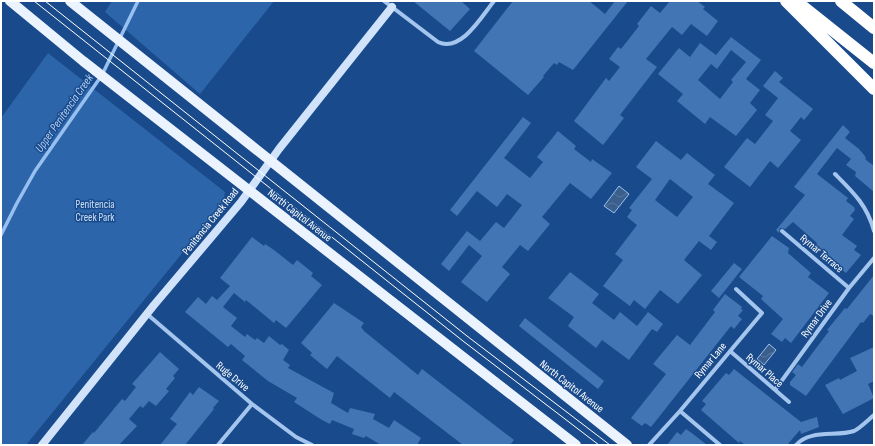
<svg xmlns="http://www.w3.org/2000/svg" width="875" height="446" viewBox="0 0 875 446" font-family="'Sofia Sans Condensed',sans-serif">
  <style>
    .park { fill: #2c65aa }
    .water { fill: url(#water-waves); stroke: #97c0f0 }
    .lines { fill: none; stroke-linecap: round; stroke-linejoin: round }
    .stream { stroke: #97c0f0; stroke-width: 3.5 }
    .building { fill: #4275b4; fill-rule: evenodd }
    .street { stroke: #a4c5ee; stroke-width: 4 }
    .secondary { stroke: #d1e3fa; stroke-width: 8 }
    .primary { stroke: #ebf3ff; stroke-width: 10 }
    .highway { stroke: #fff; stroke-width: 12 }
    .tram { stroke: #fff; stroke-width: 1 }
    .labels { text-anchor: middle; stroke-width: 3; stroke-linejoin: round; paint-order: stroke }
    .park-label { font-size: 11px; fill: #cae0fa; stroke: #194b8c }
    .street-label { font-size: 11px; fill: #fff; stroke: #194b8c }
    .water-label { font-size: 12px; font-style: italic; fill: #b0cff5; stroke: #194b8c }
  </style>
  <defs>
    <pattern id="water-waves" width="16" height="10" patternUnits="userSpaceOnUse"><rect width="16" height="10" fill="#3a5f8d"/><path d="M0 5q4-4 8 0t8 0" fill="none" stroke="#58779e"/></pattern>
  </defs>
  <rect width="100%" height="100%" fill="#194b8c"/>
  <path class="park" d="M112 1H274L200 94 105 12Z
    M48 53 225 192 223 203 26 445H1V118Z"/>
  <path class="water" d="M619 186 629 194 614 213 604 206Z
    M769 344 776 350 764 365 757 359Z"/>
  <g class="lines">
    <path class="stream" d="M1 235 17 203 35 171 102 75 138 1"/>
  </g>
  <path class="building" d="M413 1H461L470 9 450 31Z
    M513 1H589L605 14 615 1H628L573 70 559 62 557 65 554 63 543 76 544 77 528 95 474 51Z
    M670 1H697L705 7 703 9 718 21 707 36 691 24 682 35 672 27 646 59 657 67 620 115 624 118 603 145 574 121 606 78 609 81 620 67 609 59 618 47 621 49 639 26 637 24 651 6 660 13Z
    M731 37 761 60 746 79 760 90 750 103 757 110 736 136 710 117 705 124 677 101 683 94 658 74 679 48 690 57 700 43 716 55ZM731 50 746 62 731 80 733 82 720 99 698 80 711 64 717 69Z
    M775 71 783 78 779 82 813 109 804 120 801 117 790 131 801 140 778 168 770 161 750 187 724 167 747 138 755 144 773 121 765 115 778 98 763 86Z
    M523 117 531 123 504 158 530 178 543 162 537 157 558 131 576 146 574 149 591 162 592 159 612 173 591 199 570 183 542 217 550 224 541 235 528 251 520 245 502 267 510 274 487 302 461 282 482 256 469 245 449 271 441 264 467 231 480 241 496 222 504 228 522 205 507 194 497 207 477 191 457 216 450 210Z
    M843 125 850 132 845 138 859 149 865 156 866 160 874 166V192L855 176 856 172 846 165 851 159 837 148 817 174 848 198 846 201 854 207 855 210 850 216 854 219 842 235 857 246 854 250 861 255 846 273 832 262 833 260 816 246 817 243 793 222 785 229 780 228 779 233 776 230 805 195 794 187Z
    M656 141 681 160 687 153 715 175 708 184 734 203 709 236 717 242 711 250 699 241 684 260 702 275 678 304 660 290 645 309 634 300 630 306 603 286 623 260 615 254 637 225 627 217 632 210 629 208 652 179 636 167ZM670 179 693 197 677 217 655 200Z
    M772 236 789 248 788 253 811 273 808 277 829 293 791 343 785 338 782 342 771 334 783 319 761 299 763 296 739 277Z
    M252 237 264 246 265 244 274 250 293 265 297 260 313 273 311 276 322 285 286 328 276 320 274 323 246 300 245 302 234 293 223 307 237 318 231 326 245 337 247 334 255 340 257 338 264 343 269 336 280 345 282 344 289 350 283 360 290 365 288 368 334 393 331 403 348 413 350 408 375 414 373 419 389 428 394 420 421 438 417 445H381L366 436 364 438 352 434 354 429 332 420 330 424 322 420 294 402 297 398 268 381 242 360 245 356 231 344 228 347 185 312 198 297 206 304 212 296 217 300 230 286 220 278Z
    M734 263 742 269 719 298 711 291Z
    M570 272 599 294 592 303 614 320 620 312 637 326 648 312 663 324 657 332 652 329 629 360 602 340 596 348 568 326 574 317 548 298Z
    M874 275V316L870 314 863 323 861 322 806 396 790 385V382L796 375 792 372 798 364 802 367 829 331 827 330 845 308 847 309Z
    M725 294 742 307 741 309 743 310 738 316 742 319 734 329 731 326 651 427 645 423 642 426 631 418 666 374 653 364 677 335 690 345 715 312 713 310Z
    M334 303 364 323 361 327 364 331 418 375 422 369 514 440 510 445H463L394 392 390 398 337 356 327 369 310 355 312 353 301 343Z
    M525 318 604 381 598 389 519 326Z
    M874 347V381L868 384 874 398 843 414 825 385 839 378 840 380 857 371 850 358Z
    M160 352 179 369 173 376 175 378 166 389 169 391 156 406 149 401 143 408 140 406 129 419 137 426 119 445H82L93 432 94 433 122 399 125 401 136 387 132 384Z
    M734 369 801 422 817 417 819 427 801 434 800 430 787 445H745L740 441 739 443 701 410 706 404 702 401 726 373 729 375Z
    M199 387 219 401 213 408 214 409 185 445H160L177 424 170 419 190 392 193 395Z
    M686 429 693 434 707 445H667L677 432 681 435Z"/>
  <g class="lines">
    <path class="street" d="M384 1 438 42C461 53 482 16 494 1
      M835 174C853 192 867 205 874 231
      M782 231 849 288
      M147 314 252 404 296 437 312 445
      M730 351 789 402
      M775 390 849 288 874 258
      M680 411 720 445
      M218 445 252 404
      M649 445 680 411 762 313 736 289
      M796 445C810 429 836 437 854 431 860 428 868 420 874 415"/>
    <path class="secondary" d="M42 445 154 305 241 202 279 149 392 7"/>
    <path class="primary" d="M10 1 83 61 576 445
      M70 1 627 445"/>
    <path class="highway" d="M786 1 874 89
      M796 1 874 63
      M841 1 874 28"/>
    <path class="tram" d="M34 1 463 341 599 445
      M45 1 467 336 610 445"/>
  </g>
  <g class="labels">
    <g class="park-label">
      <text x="95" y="208">Penitencia<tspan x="95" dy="13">Creek Park</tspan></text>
    </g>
    <g class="street-label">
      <text transform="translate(300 215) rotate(38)" y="4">North Capitol Avenue</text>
      <text transform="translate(210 221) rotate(-51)" y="4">Penitencia Creek Road</text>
      <text transform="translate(822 253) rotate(40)" y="4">Rymar Terrace</text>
      <text transform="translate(816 318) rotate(-54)" y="4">Rymar Drive</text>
      <text transform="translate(710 360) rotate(-50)" y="4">Rymar Lane</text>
      <text transform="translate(765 370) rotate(41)" y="4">Rymar Place</text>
      <text transform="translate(233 376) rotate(40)" y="4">Ruge Drive</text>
      <text transform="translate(572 386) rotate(38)" y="4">North Capitol Avenue</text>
    </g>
    <g class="water-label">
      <text transform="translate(64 113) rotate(-55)" y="4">Upper Penitencia Creek</text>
    </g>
  </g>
  <rect width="875" height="446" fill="none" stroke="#ffffff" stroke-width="4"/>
</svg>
